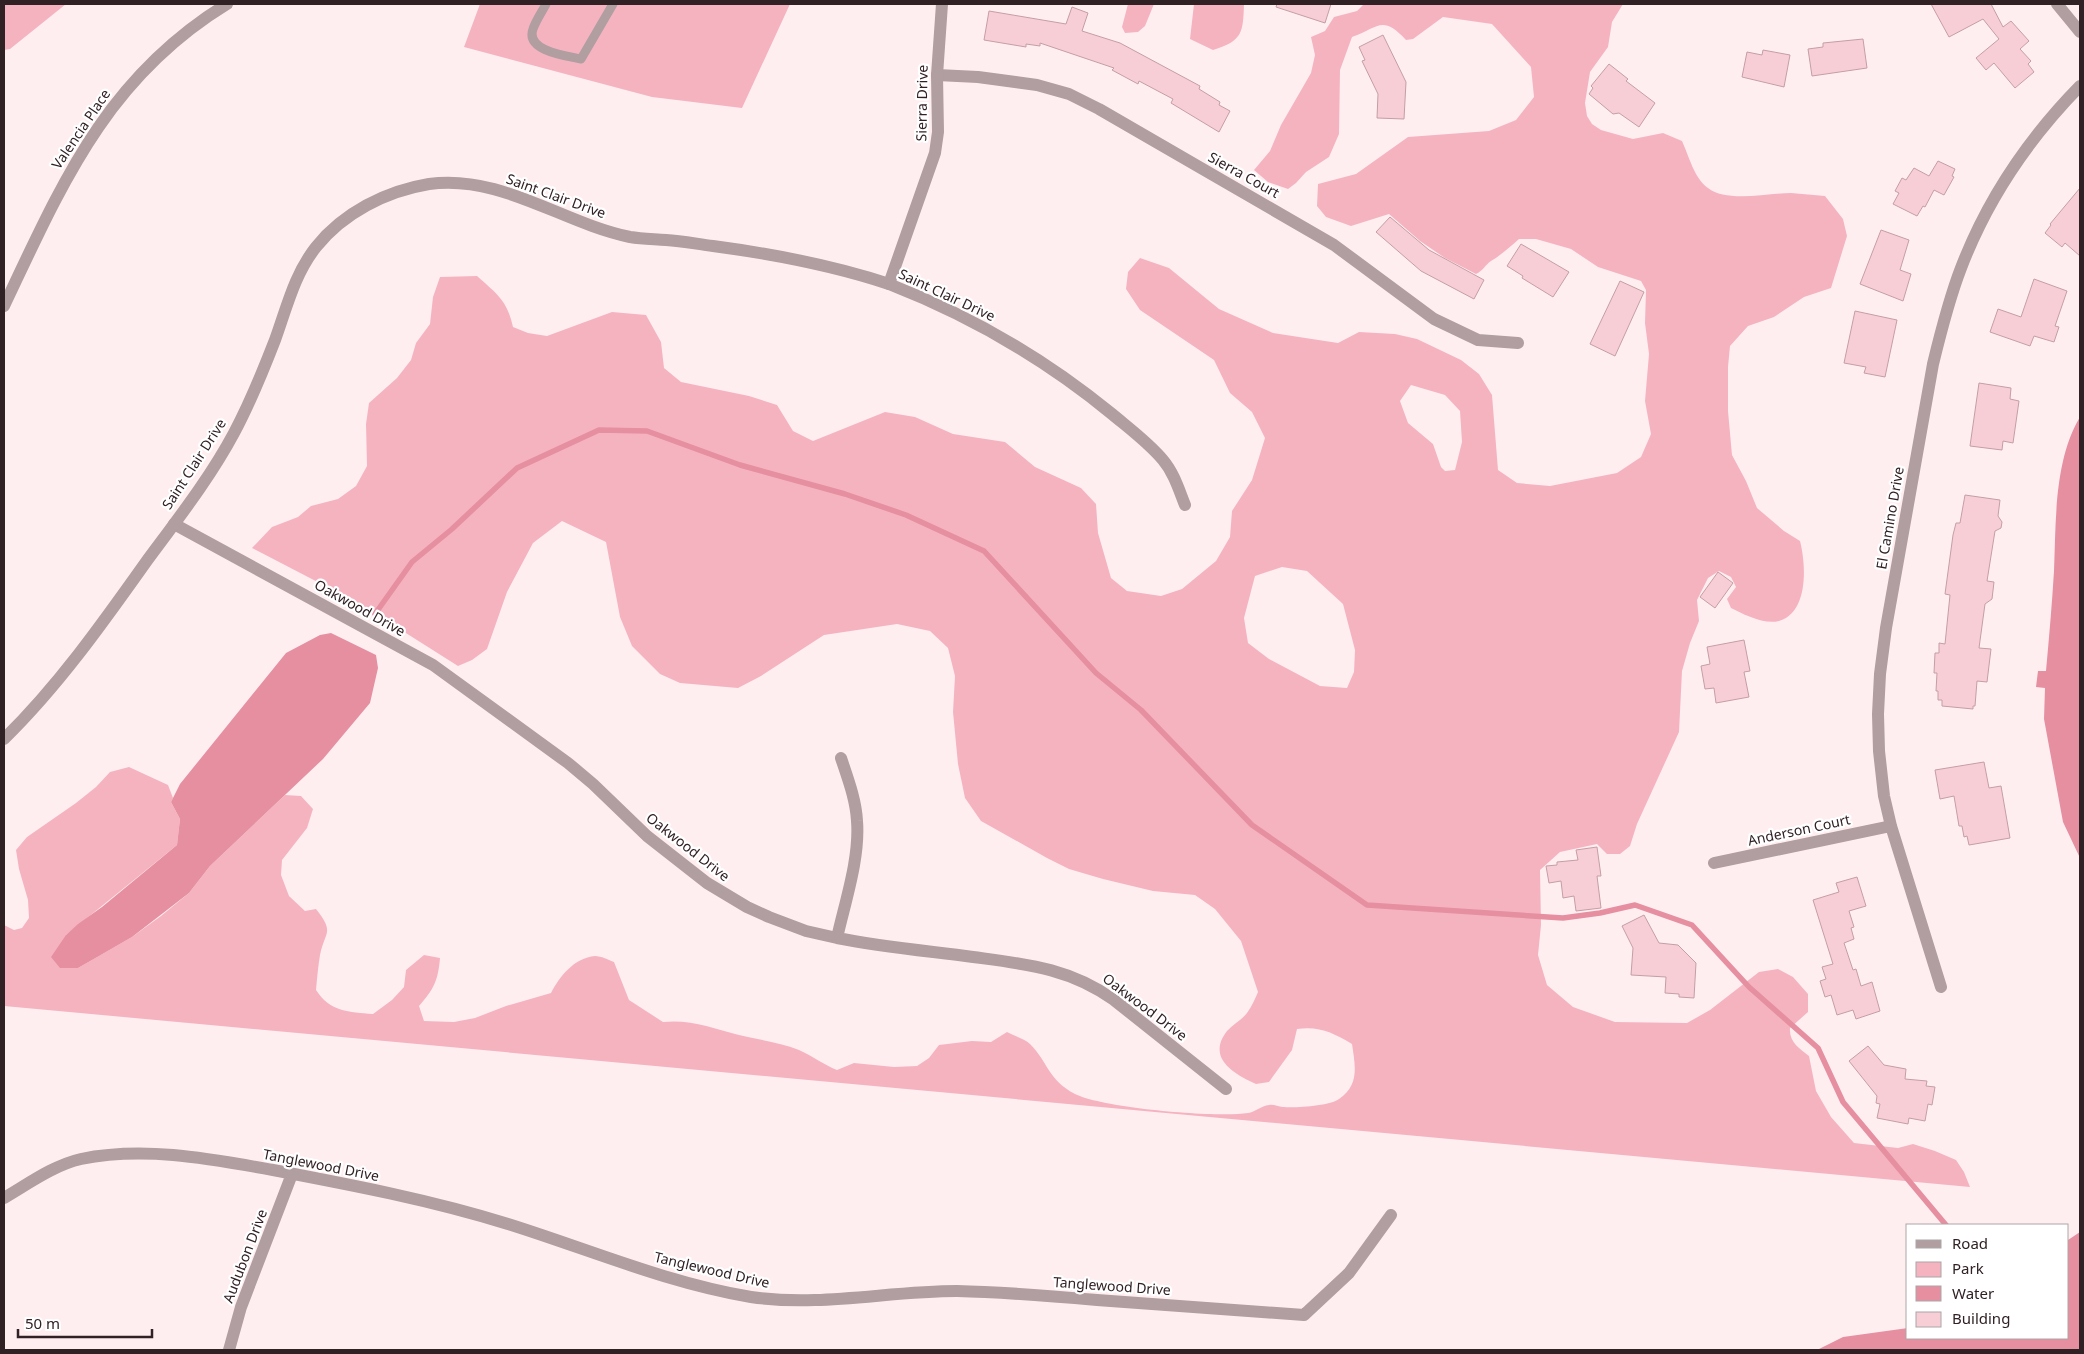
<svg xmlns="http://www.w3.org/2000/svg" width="2084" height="1354" viewBox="0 0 2084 1354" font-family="'Noto Sans',sans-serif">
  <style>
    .green { fill: #f5b3c0; fill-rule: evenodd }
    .water { fill: #e58fa1 }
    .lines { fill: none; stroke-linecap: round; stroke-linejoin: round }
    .stream { stroke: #e58fa1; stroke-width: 5.5 }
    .building { fill: #f7ced5; stroke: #c59ea5 }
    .service { stroke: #b09ea1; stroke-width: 9 }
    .minor { stroke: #b09ea1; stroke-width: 12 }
    .tertiary { stroke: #b09ea1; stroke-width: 12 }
    .labels { text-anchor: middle; stroke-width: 4.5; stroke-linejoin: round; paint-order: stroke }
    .street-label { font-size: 14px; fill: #302124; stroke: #fff }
  </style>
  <rect width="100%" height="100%" fill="#ffeef0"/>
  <path class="green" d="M4 4H66L10 49 4 50Z
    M480 4H790L742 108 652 97 464 47Z
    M1128 4H1154L1145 26 1138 32 1125 33 1122 27Z
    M1194 4H1244C1243 32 1243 41 1213 50L1190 39Z
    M1364 4H1623L1612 22 1608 47 1590 72 1585 103 1587 116 1592 124 1601 130 1633 139 1663 133 1682 141C1689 156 1694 178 1708 188 1727 203 1767 193 1791 193 1802 194 1814 195 1825 196L1843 219 1847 236 1831 288 1804 297 1774 317 1748 326 1730 346 1728 367V411L1732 455 1746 481 1757 508 1784 531 1800 541C1806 564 1809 612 1779 621 1764 625 1743 614 1731 608L1727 599 1736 587 1731 577 1719 571 1708 578 1697 600 1699 621 1690 643 1682 671 1679 732 1637 824 1630 846 1620 854H1607L1597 844 1560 852 1540 870 1541 925 1538 955 1547 985 1573 1007 1615 1022 1687 1023 1710 1010 1759 972 1778 969 1793 977 1808 994V1012L1790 1028C1789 1042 1799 1048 1809 1056L1816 1091 1831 1117 1854 1143 1898 1148 1913 1144 1935 1151 1956 1160 1964 1172 1970 1187 4 1006V925L14 930 22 928 29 918 28 900 19 869 16 850 27 837 76 803 96 787 110 772 129 767 168 785 173 798 171 802 180 819 177 845 66 935 78 968 132 937 161 916 189 893 210 866 285 795 301 796 313 809 307 828 282 860 281 875 289 896 305 911 316 909C335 933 325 931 320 955 318 967 317 979 316 990 330 1012 349 1012 373 1014L392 1000 404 987 406 970 424 955 440 958C438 981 434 989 419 1006L424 1021 454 1022 475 1018 506 1006 551 993C560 976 574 958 595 956 601 956 609 960 614 962L629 1000 663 1022C690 1019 713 1028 739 1035 759 1040 780 1042 799 1050 813 1056 824 1065 837 1070L854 1063 894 1067 917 1066 929 1058 939 1045 972 1041 991 1042 1007 1032C1014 1036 1025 1039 1030 1044 1049 1063 1047 1079 1075 1094 1103 1108 1216 1118 1248 1113 1255 1112 1261 1106 1269 1105 1274 1104 1278 1107 1283 1107 1295 1108 1330 1106 1339 1099 1360 1085 1355 1065 1352 1044 1333 1033 1320 1026 1297 1029L1292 1050 1269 1082 1256 1084C1234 1074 1206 1058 1227 1031 1233 1024 1242 1020 1247 1013 1252 1006 1255 999 1258 992L1241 941 1215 909 1195 895 1153 891 1103 879 1069 869 1047 858 981 821 965 798 958 764 953 712 955 676 948 648 930 631 897 624 824 635 761 676 738 688 680 683 660 674 632 646 620 617 606 542 562 521 533 543 507 592 487 649 472 660 458 666 360 604 252 548 272 527 298 517 311 506 338 499 356 486 367 466 366 424 369 403 397 378 411 360 416 343 430 324 433 297 440 277 477 276C497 294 507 300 513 327L528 333 547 336 612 312 646 315 661 342 664 368 681 382 749 396 777 405 793 431 813 441 885 412 915 417 953 434 1005 442 1035 467 1081 488 1096 504 1098 533 1111 578 1127 591 1161 596 1182 589 1216 561 1230 537 1232 511 1252 480 1265 438 1252 412 1230 393 1214 360 1140 310 1126 289 1128 272 1140 258 1169 268 1219 309 1273 333 1338 343 1359 332 1395 334 1417 339 1461 360 1479 374 1492 395 1498 470 1517 483 1550 486 1617 473 1641 457 1651 434 1645 401 1649 354 1645 323 1646 290 1641 281 1598 267 1571 249 1536 239H1519C1510 247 1501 255 1491 261 1485 265 1484 270 1476 274L1445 258 1420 241 1389 214 1351 226 1326 217 1317 206 1318 184 1356 174 1408 137 1489 131 1516 120 1534 97 1531 67 1492 24 1443 17 1413 39 1406 40C1382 14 1378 28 1352 37L1340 70 1339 134 1329 157 1306 172 1296 183 1288 189 1268 182 1254 170 1270 151 1281 125 1311 73 1315 55 1311 37 1325 31 1334 17 1357 11ZM1411 385 1445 395 1460 411 1462 442 1455 470 1445 471 1441 467 1433 444 1408 423 1400 401ZM1282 567 1307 571 1343 604 1355 650 1354 672 1347 688 1320 686 1269 659 1248 643 1244 618 1255 576Z"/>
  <path class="water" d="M2080 417V858L2063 822 2044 719 2045 688 2036 687 2038 671H2046C2049 638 2052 604 2054 571 2056 522 2054 460 2080 417Z
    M331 633 376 655 378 668 370 703 323 759 210 866 189 893 132 937 99 956 78 968H60L51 957 66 935 78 924 102 907 177 845 180 819 171 802 180 784 286 653 320 635Z
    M2080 1232V1350H1817L1843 1337 1908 1328V1338H2068V1240Z"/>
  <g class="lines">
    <path class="stream" d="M375 614 412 562 452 529 517 468 599 430 647 431 740 465 845 494 906 515 984 551 1096 673 1141 710 1252 825 1367 905 1563 918 1600 913 1635 905 1692 925 1749 987 1818 1048 1843 1102 1946 1225"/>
  </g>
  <path class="building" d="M1277 4H1331L1325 23 1276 7Z
    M1931 4H1991L2003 27 2011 21 2029 41 2020 49 2031 61 2028 64 2034 72 2015 88 1994 63 1986 70 1976 58 1999 39 1983 19 1949 37Z
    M1072 7 1088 13 1082 31 1120 43 1200 86 1199 89 1220 102 1219 105 1230 111 1219 132 1171 103 1173 99 1139 81 1138 84 1112 70 1114 68 1040 43V46L1026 44V47L984 40 989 11 1066 24Z
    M1383 35 1406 82 1404 119 1377 118 1378 94 1362 61 1365 60 1359 47Z
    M1863 39 1867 68 1812 76 1808 49 1823 47V43Z
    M1763 50 1790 55 1784 87 1742 77 1747 52 1762 55Z
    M1609 64 1628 79 1626 81 1655 103 1639 127 1619 113 1613 114 1589 94 1593 88 1591 86Z
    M1938 161 1955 169 1952 176 1954 177 1944 195 1934 190 1925 207 1923 206 1917 216 1893 204 1899 193 1895 191 1902 178 1906 180 1914 168 1929 176Z
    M2080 188V256L2065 243 2062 247 2045 233 2051 225 2050 224Z
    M1390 217 1429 250 1484 280 1474 299 1421 271 1376 232Z
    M1881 230 1909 240 1900 270 1911 274 1903 301 1860 284Z
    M1521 244 1569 272 1553 297 1522 278 1523 276 1507 266Z
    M2034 279 2067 291 2055 326 2059 327 2054 342 2034 336 2030 346 1990 332 1998 309 2021 317Z
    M1620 281 1644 292 1615 356 1590 344Z
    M1855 311 1897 320 1885 377 1864 373 1866 367 1844 363Z
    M1979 383 2011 388 2010 399 2019 401 2013 443 2003 441 2002 450 1970 446Z
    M1965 495 2000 500 1998 516 2002 522 2001 528 1995 531 1987 581 1994 582 1992 599 1985 604 1979 648 1991 649 1987 682 1977 681 1975 706H1973V709L1942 706V700H1938V691H1936L1937 673H1934L1935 653H1939V643L1945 644 1950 595 1945 594 1953 535 1956 523H1960Z
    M1718 572 1733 583 1715 608 1700 597Z
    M1744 640 1750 671 1744 672 1749 697 1716 703 1714 688 1705 689 1701 666 1710 664 1707 647Z
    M1984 762 1989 788 2001 786 2010 838 1969 845 1967 836 1964 837 1962 826H1959L1954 796 1940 799 1935 770Z
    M1597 847 1601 876H1597L1601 908 1576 911 1574 896 1563 898 1561 881 1549 883 1546 866 1557 865V862L1578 860 1576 850Z
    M1857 877 1866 906 1849 911 1854 927 1851 928 1854 939 1844 943 1853 970 1856 969 1861 986 1872 982 1880 1011 1856 1019 1853 1010 1837 1015 1831 995 1825 997 1820 981 1826 979 1822 967 1833 964 1813 900 1839 892 1836 883Z
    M1644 915 1659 943 1678 945 1696 963 1694 998 1679 997V994L1665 993 1666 977 1631 975 1633 948 1622 926Z
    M1868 1046 1884 1065 1906 1069 1905 1079 1927 1081 1926 1086 1935 1087 1932 1105 1928 1104 1925 1121 1909 1118 1908 1124 1877 1118 1880 1104 1876 1103 1877 1096 1849 1061Z"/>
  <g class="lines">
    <path class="service" d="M546 4C542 12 536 20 533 29 525 51 567 56 581 59L613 4"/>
    <path class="minor" d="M937 75 978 77 1037 85 1069 94 1099 109 1334 245 1434 319 1478 340 1518 343
      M889 284C971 316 1044 358 1112 414 1130 429 1149 443 1163 460 1174 473 1179 490 1185 505
      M4 306C62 184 106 78 227 4
      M174 524 433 665 568 763 593 784 647 836 707 883 747 907 769 917 806 931 837 938C882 947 928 951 973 957 1025 964 1070 968 1114 1000L1226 1089
      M1714 863 1891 826
      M837 938C845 902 860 858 857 821 856 800 848 779 841 758
      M1941 987 1891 826 1884 796 1879 751 1878 714 1880 674 1886 628 1933 364C1941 331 1949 299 1961 268 1987 200 2029 138 2080 86
      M4 1198C28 1184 54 1165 81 1159 145 1146 211 1159 273 1170 352 1185 431 1200 508 1224 588 1249 667 1283 751 1297 820 1307 888 1291 957 1291 1004 1292 1051 1296 1097 1300 1166 1305 1235 1310 1304 1315L1349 1273 1391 1215
      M229 1350 241 1307 292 1174"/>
    <path class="tertiary" d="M2057 4 2080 32
      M4 739C58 686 102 624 146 562 177 520 210 478 234 433 250 403 263 371 275 340 287 307 294 275 316 247 343 213 386 191 429 184 501 174 562 223 630 237 642 239 654 239 666 240 682 241 697 244 713 246 773 254 832 265 889 284L935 153 938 132 937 75 942 4"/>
  </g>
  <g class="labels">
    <g class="street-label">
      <text transform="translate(922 103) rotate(-89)" y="5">Sierra Drive</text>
      <text transform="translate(81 129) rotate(-56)" y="5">Valencia Place</text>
      <text transform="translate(1244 175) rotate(29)" y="5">Sierra Court</text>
      <text transform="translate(556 196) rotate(20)" y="5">Saint Clair Drive</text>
      <text transform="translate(947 295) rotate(25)" y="5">Saint Clair Drive</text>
      <text transform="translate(194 464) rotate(-57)" y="5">Saint Clair Drive</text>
      <text transform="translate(1890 518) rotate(-80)" y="5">El Camino Drive</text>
      <text transform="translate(360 608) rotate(29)" y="5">Oakwood Drive</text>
      <text transform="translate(1799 830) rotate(-12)" y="5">Anderson Court</text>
      <text transform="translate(688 847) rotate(38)" y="5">Oakwood Drive</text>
      <text transform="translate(1145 1007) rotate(37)" y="5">Oakwood Drive</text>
      <text transform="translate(321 1165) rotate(11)" y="5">Tanglewood Drive</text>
      <text transform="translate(245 1256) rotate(-69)" y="5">Audubon Drive</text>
      <text transform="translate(712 1270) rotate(13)" y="5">Tanglewood Drive</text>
      <text transform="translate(1112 1286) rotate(4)" y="5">Tanglewood Drive</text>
    </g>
  </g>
  <rect width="2084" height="1354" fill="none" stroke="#302124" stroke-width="10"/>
  <rect x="1906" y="1224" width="162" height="115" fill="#ffffff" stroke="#aca6a7"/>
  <rect x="1916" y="1240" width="25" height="8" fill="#b09ea1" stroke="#aca6a7"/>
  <text x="1952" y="1249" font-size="15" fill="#302124">Road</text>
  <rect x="1916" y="1262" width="25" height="15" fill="#f5b3c0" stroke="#aca6a7"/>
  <text x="1952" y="1274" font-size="15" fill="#302124">Park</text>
  <rect x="1916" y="1286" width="25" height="15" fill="#e58fa1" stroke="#aca6a7"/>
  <text x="1952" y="1299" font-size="15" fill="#302124">Water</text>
  <rect x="1916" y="1312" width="25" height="15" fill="#f7ced5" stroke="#aca6a7"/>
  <text x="1952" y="1324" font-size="15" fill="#302124">Building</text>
  <path d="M18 1329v8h134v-8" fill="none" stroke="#302124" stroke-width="2.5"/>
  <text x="25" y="1329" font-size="15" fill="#302124" stroke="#ffffff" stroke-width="4" paint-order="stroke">50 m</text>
</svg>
